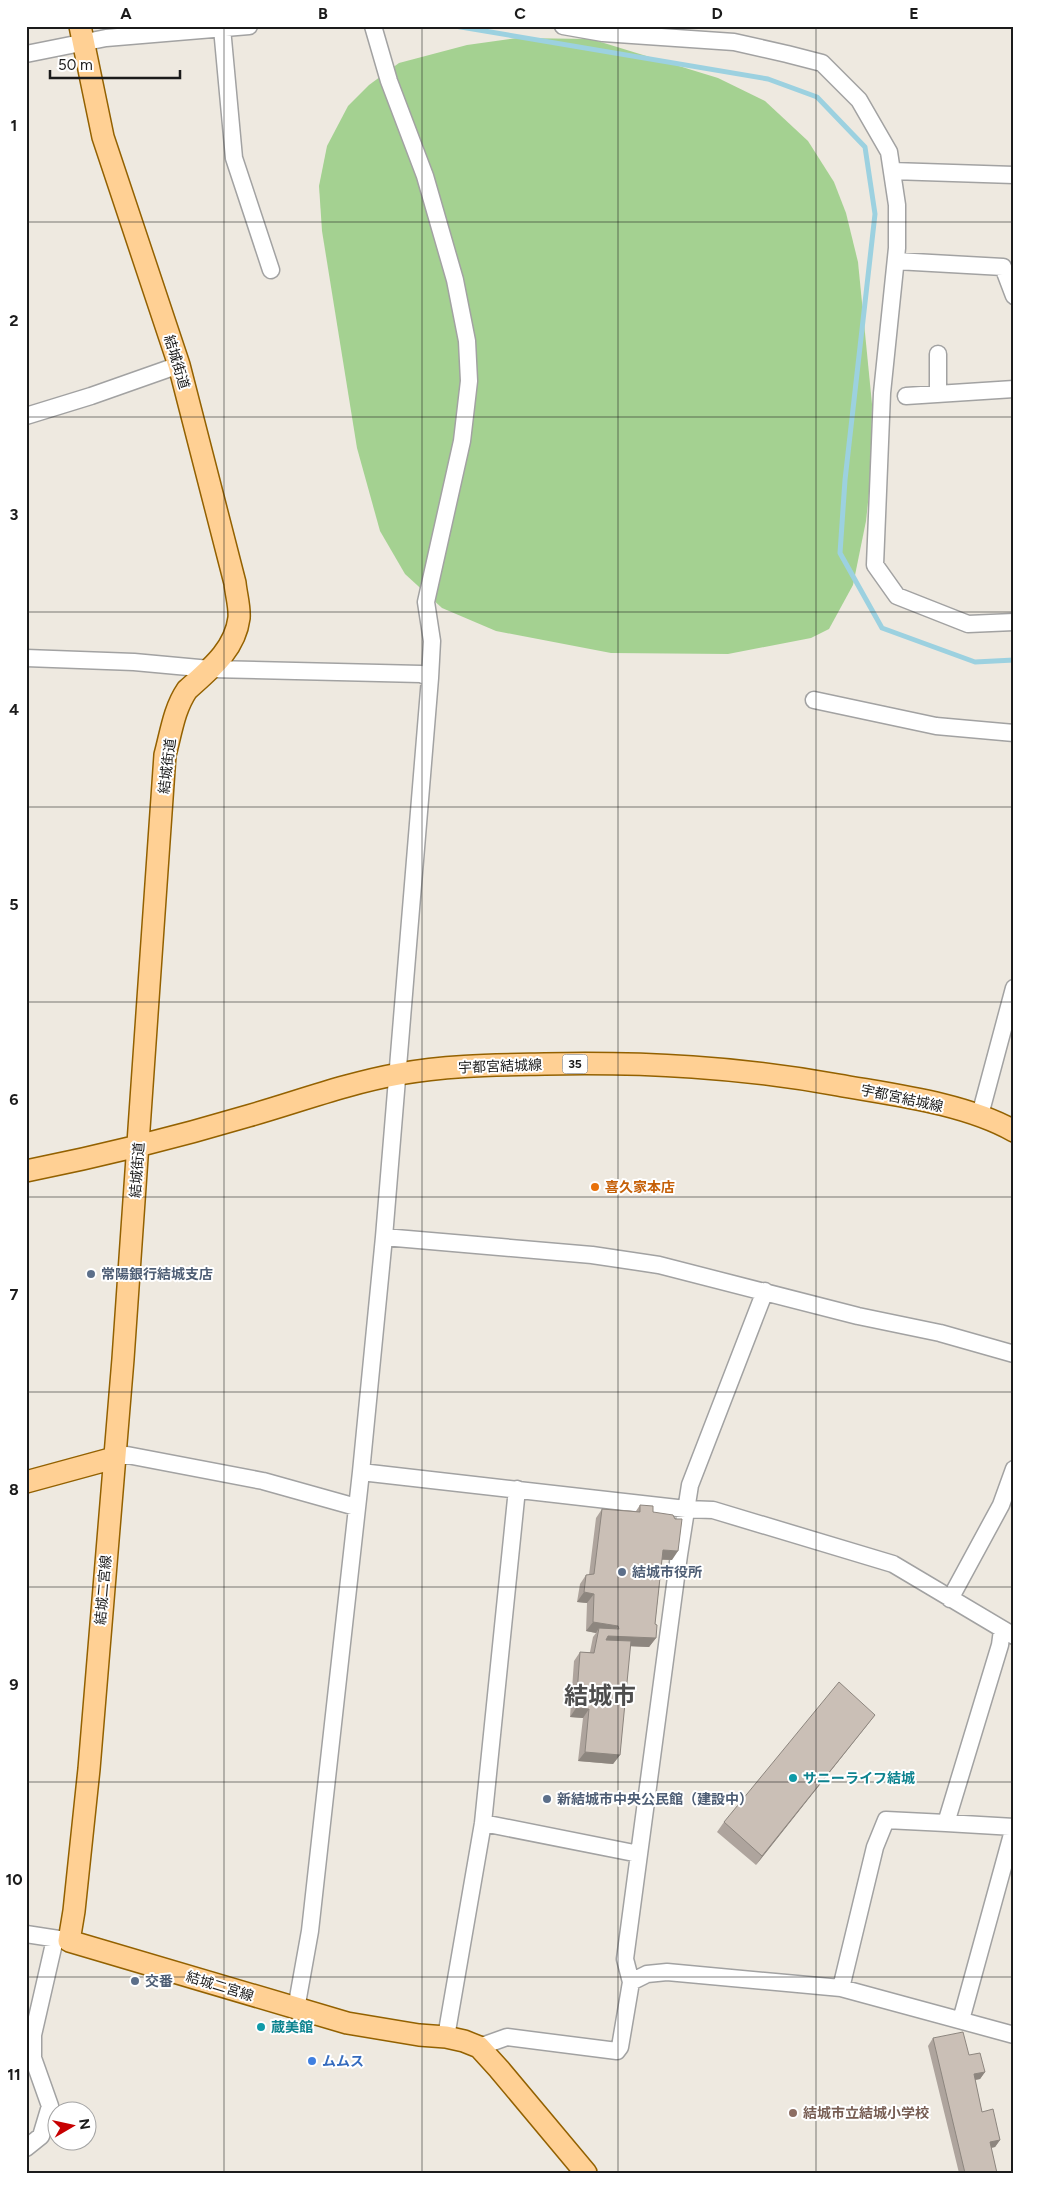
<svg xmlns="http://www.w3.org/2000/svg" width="1040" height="2199" viewBox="0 0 1040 2199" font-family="Figtree,'Noto Sans JP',sans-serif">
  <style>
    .forest { fill: #a4d191 }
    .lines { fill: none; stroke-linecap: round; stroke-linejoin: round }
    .stream { stroke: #9cd1e0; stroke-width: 5 }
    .minor-casing { stroke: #a2a2a2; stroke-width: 19 }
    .major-casing { stroke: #936100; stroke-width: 24 }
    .minor { stroke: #fff; stroke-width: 16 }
    .major { stroke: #ffd094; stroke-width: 21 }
    .wall { fill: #aea49d }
    .shaded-wall { fill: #8d867f }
    .building { fill: #cabfb6; stroke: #8d867f }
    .grid { fill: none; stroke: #1b1b1b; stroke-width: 1; stroke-opacity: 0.55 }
    .food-dot { fill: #e8710a; stroke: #fff; stroke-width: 2 }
    .service-dot { fill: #5c6f8a; stroke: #fff; stroke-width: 2 }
    .culture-dot { fill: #0f9aa8; stroke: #fff; stroke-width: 2 }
    .shop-dot { fill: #3f7fe0; stroke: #fff; stroke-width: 2 }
    .education-dot { fill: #8d6e63; stroke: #fff; stroke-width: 2 }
    .labels { text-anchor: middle; stroke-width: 4; stroke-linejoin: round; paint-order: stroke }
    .shield { fill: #fff; stroke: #5f5f5f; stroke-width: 1 }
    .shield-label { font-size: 12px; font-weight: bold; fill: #1b1b1b }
    .street-label { font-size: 14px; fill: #1b1b1b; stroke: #fff }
    .food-label { font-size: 14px; font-weight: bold; fill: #c56008; stroke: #fff; text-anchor: start }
    .service-label { font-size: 14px; font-weight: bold; fill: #4e5e75; stroke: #fff; text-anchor: start }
    .culture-label { font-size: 14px; font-weight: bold; fill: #0d838f; stroke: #fff; text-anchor: start }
    .shop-label { font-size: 14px; font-weight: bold; fill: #366cbe; stroke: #fff; text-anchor: start }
    .education-label { font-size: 14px; font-weight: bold; fill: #785e54; stroke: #fff; text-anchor: start }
    .town-label { font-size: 24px; font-weight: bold; fill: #4e4e4e; stroke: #fff }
    .neatline { fill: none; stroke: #1b1b1b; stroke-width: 2 }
    .grid-label { font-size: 16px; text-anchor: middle; font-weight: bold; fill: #1b1b1b }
  </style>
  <rect width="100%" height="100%" fill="#eee9e0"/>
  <path class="forest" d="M517 38 591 39 718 78 765 101 808 141 834 182 846 213 858 262 872 404 871 475 866 521 853 585 829 629 811 638 728 654 611 653 496 631 442 608 405 574 380 531 357 448 322 231 319 186 327 146 348 106 369 85 399 63 467 45Z"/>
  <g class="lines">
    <path class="stream" d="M455 26 768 79 817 97 865 147 875 214 845 480 840 553 882 628 975 662 1014 660"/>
    <g class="minor-casing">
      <path id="minor" d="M563 26 603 33 734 42 787 54 822 63 859 100 889 152 897 205V248L882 393 875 565 897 596 968 624 1014 622
        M222 28 234 158 271 270
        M26 54 106 38 249 26
        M892 171 1014 175
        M896 261 1003 267 1014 296
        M938 354V394
        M906 396 1014 389
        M26 416 91 396 179 365
        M26 658 134 662 210 669 421 674 430 678
        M814 700 936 726 1014 733
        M980 1115 1014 988
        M384 1237 592 1255 659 1265 858 1316 940 1333 1014 1354
        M114 1458 127 1455 263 1481 356 1507
        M361 1472 686 1509 713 1510 893 1564 1014 1636
        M950 1599 1001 1505 1014 1469
        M483 1823 639 1854
        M946 1823 1014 1827
        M26 1934 65 1940
        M631 1982 647 1974 667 1972 841 1988 1014 2035
        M841 1988 875 1847 886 1820 946 1823 1000 1645 1002 1630
        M296 2009 310 1931 361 1472 384 1237 430 678 432 641 426 602 462 441 469 381 467 341 455 280 425 176 389 81 373 26
        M961 2020 1014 1827
        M446 2037 483 1823 517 1489
        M479 2047 507 2037 617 2051 620 2047 631 1982 625 1959 679 1555 690 1485 765 1291
        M26 2148 41 2136 50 2106 33 2058V2035L55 1939"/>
    </g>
    <g class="major-casing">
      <path id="major" d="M80 26 103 137 179 365 235 583C236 594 240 607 239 618 235 650 209 670 187 690 174 709 171 733 165 755L123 1359 89 1769 74 1911 69 1941 347 2023 419 2035 446 2037 464 2041 479 2047 499 2069 586 2173
        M26 1171C101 1156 174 1138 248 1116 297 1102 348 1083 399 1074 447 1065 496 1065 545 1064 646 1062 739 1067 838 1085 894 1095 964 1103 1014 1131
        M26 1482 114 1458"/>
    </g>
    <use href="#minor" class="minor"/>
    <use href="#major" class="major"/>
  </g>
  <path class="wall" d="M640 1505 653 1512 672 1560H662L655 1624 656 1638 649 1647 630 1646 620 1755 613 1764 578 1761 583 1718 570 1717 574 1661 580 1652H590L593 1637 596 1633 586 1631 587 1603 577 1602 580 1584 586 1575H589L596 1518 602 1509 636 1511Z
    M875 1715 868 1724 756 1865 717 1832 724 1822Z
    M933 2038 969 2055 985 2072 980 2079 975 2080 982 2112 1000 2140 995 2147 991 2148 997 2173H959L928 2046Z"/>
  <path class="shaded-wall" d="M663 1550 678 1551 672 1560 657 1559Z
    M584 1592 594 1594 587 1603 577 1602Z
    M593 1622 618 1626 612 1635 599 1628 596 1633 586 1631Z
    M608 1636 656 1638 649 1647 601 1645Z
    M576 1708 589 1709 583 1718 570 1717Z
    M875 1715 868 1724 756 1865 762 1856Z
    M585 1752 620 1755 613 1764 578 1761Z
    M985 2072 980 2079 969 2081 974 2074Z
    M1000 2140 995 2147 985 2149 990 2142Z"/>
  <path class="building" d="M640 1505 653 1506V1512L673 1515 675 1519H682L678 1551 663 1550 655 1624 657 1625 656 1638 608 1636 606 1640 631 1641 620 1755 585 1752 589 1709 576 1708 580 1652 594 1653 599 1628 619 1629 618 1626 593 1622 594 1594 584 1592 586 1575 594 1574 602 1509 640 1512Z
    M839 1682 875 1715 762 1856 724 1822Z
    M963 2032 969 2055 980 2053 985 2072 974 2074 982 2112 993 2109 1000 2140 990 2142 997 2173H965L933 2038Z"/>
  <path class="grid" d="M224 26V2173M422 26V2173M618 26V2173M816 26V2173M26 222H1014M26 417H1014M26 612H1014M26 807H1014M26 1002H1014M26 1197H1014M26 1392H1014M26 1587H1014M26 1782H1014M26 1977H1014"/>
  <circle class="food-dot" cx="595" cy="1187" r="5"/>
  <g class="service-dot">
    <circle cx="91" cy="1274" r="5"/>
    <circle cx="622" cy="1572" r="5"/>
    <circle cx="547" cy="1799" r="5"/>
    <circle cx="135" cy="1981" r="5"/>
  </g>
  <g class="culture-dot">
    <circle cx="793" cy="1778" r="5"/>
    <circle cx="261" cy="2027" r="5"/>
  </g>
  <circle class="shop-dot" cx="312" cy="2061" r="5"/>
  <circle class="education-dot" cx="793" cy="2113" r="5"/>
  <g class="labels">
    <rect class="shield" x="562.5" y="1054.5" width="25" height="19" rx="4"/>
    <g class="shield-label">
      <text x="575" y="1068">35</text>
    </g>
    <g class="street-label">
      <text transform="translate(177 362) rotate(73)" y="5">結城街道</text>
      <text transform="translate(167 766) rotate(-83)" y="5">結城街道</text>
      <text transform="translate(500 1066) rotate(-2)" y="5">宇都宮結城線</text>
      <text transform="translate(902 1098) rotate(12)" y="5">宇都宮結城線</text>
      <text transform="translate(137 1170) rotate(-86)" y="5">結城街道</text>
      <text transform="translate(103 1590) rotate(-85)" y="5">結城二宮線</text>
      <text transform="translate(220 1986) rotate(17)" y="5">結城二宮線</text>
    </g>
    <g class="food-label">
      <text x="605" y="1192">喜久家本店</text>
    </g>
    <g class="service-label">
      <text x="101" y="1279">常陽銀行結城支店</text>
      <text x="632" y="1577">結城市役所</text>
      <text x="557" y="1804">新結城市中央公民館（建設中）</text>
      <text x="145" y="1986">交番</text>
    </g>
    <g class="culture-label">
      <text x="803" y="1783">サニーライフ結城</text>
      <text x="271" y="2032">蔵美館</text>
    </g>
    <g class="shop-label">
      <text x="322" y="2066">ムムス</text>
    </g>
    <g class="education-label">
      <text x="803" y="2118">結城市立結城小学校</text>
    </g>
    <g class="town-label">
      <text x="600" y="1704">結城市</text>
    </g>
  </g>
  <rect width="1040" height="2199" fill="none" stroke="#ffffff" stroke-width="55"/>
  <g transform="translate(72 2126) rotate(81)"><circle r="24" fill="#ffffff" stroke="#a4a4a4"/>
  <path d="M0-4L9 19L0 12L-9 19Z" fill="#c70001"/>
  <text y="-8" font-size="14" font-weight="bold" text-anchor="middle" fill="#1b1b1b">N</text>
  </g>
  <path d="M50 70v8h130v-8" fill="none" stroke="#1b1b1b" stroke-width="2.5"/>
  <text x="58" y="70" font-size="15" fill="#1b1b1b" stroke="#ffffff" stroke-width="4" paint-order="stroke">50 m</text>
  <rect x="28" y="28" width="984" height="2144" class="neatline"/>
  <g class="grid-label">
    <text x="126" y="19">A</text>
    <text x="323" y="19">B</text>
    <text x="520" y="19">C</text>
    <text x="717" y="19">D</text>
    <text x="914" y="19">E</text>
    <text x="14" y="131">1</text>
    <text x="14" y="326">2</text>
    <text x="14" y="520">3</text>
    <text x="14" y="715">4</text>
    <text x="14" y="910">5</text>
    <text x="14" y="1105">6</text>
    <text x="14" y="1300">7</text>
    <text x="14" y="1495">8</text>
    <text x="14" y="1690">9</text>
    <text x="14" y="1885">10</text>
    <text x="14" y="2080">11</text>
  </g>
</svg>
